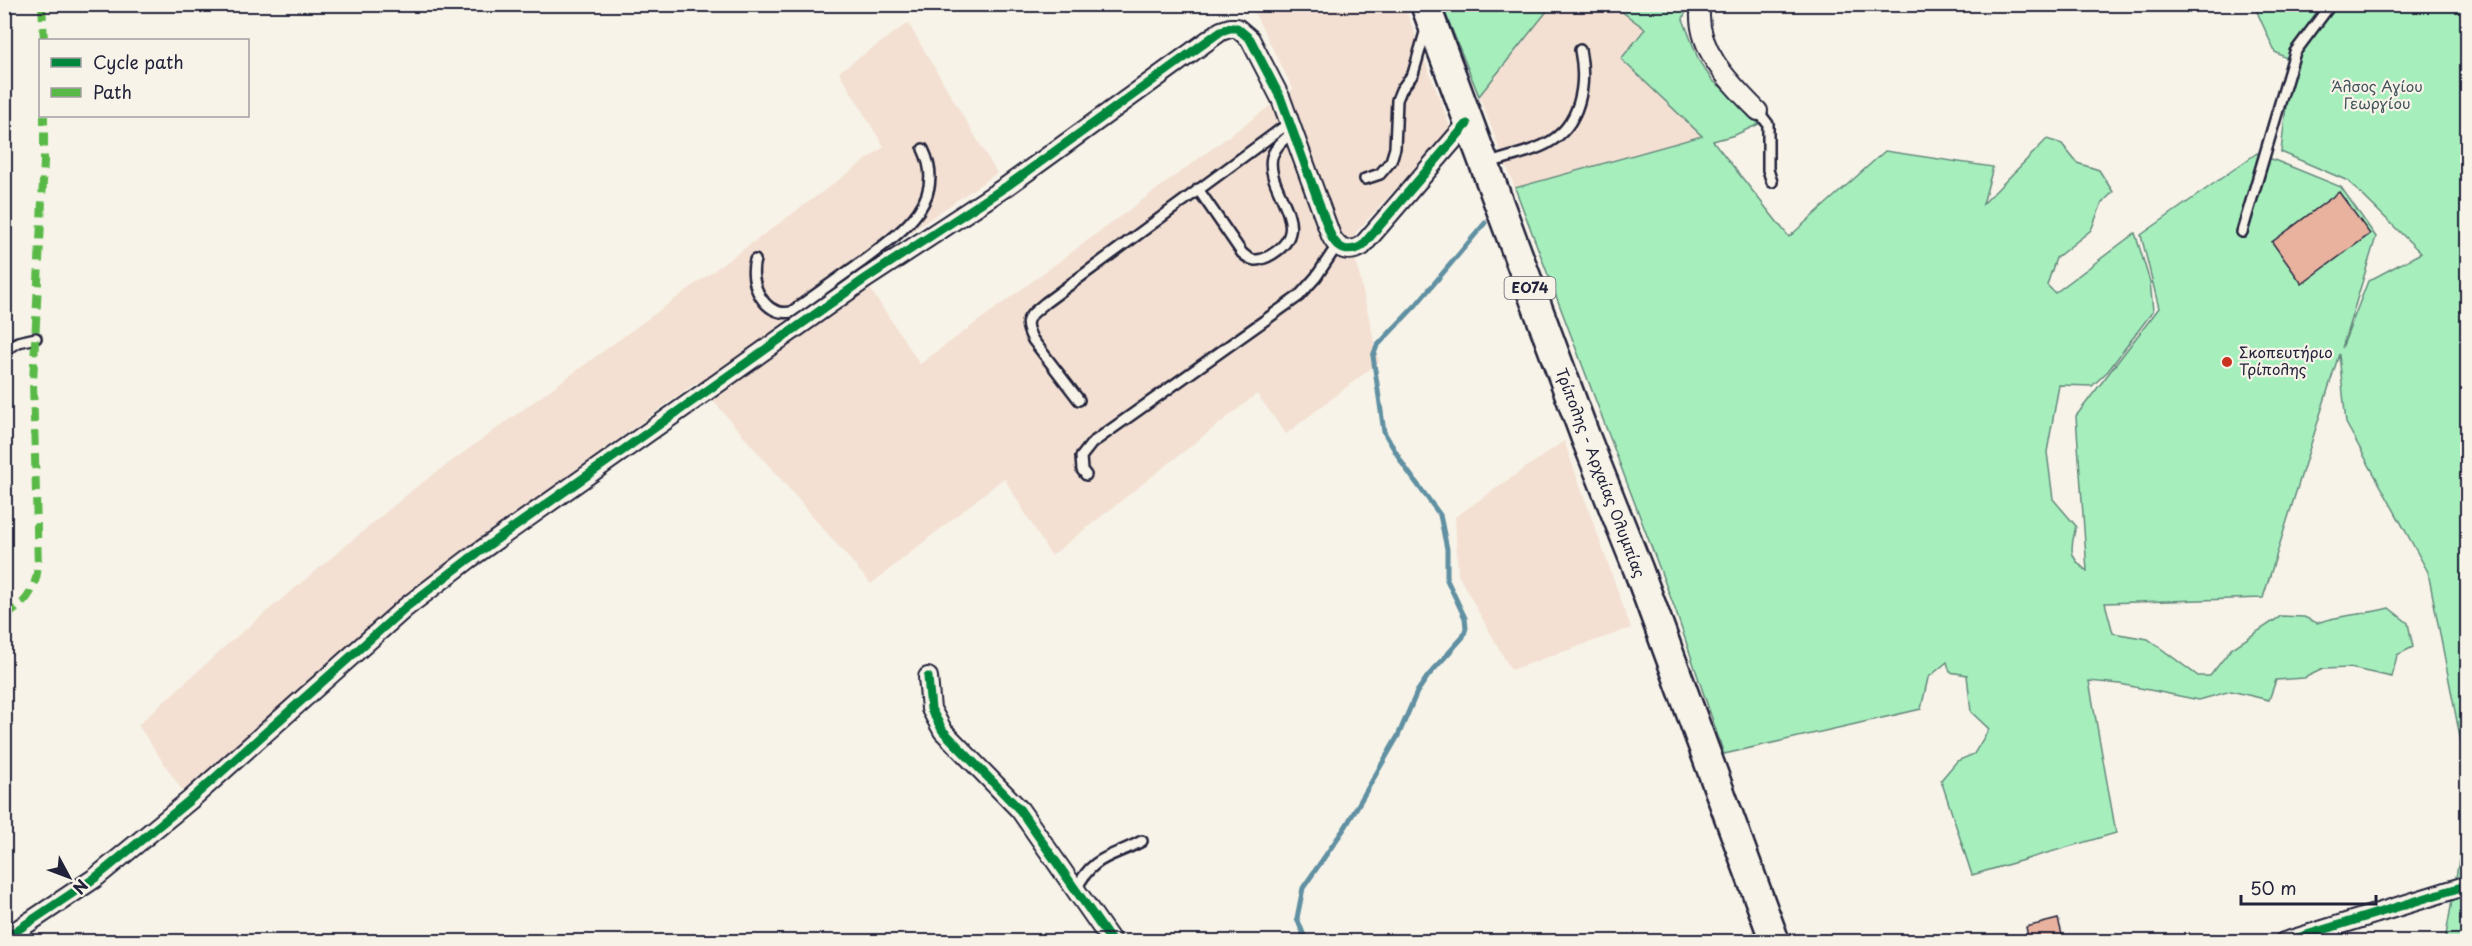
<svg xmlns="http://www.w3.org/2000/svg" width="2472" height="946" viewBox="0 0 2472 946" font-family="'Playpen Sans',sans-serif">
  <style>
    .built { fill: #f3e0d2 }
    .green { fill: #a6efbd; stroke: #64887c; stroke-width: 1.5 }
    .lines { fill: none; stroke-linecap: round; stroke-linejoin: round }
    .stream { stroke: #6090a2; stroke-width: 5 }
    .building { fill: #e9b29f; stroke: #22223b; stroke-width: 1.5 }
    .lane-casing { stroke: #22223b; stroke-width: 14 }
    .street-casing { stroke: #22223b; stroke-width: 22 }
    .primary-casing { stroke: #22223b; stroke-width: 33 }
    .lane { stroke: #f7f3e8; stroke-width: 9 }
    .street { stroke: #f7f3e8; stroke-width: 18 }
    .primary { stroke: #f7f3e8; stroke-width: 28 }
    .quiet { stroke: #58b947; stroke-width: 8; stroke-dasharray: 15 8; stroke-linecap: butt }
    .cycleway-casing { stroke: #f7f3e8; stroke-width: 13 }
    .cycleway { stroke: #00873e; stroke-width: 9 }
    .poi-dot { fill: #c8321e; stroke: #f7f3e8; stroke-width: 2 }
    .labels { text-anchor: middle; stroke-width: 4.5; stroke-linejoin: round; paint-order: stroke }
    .shield { fill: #f7f3e8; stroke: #62616f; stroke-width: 1.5 }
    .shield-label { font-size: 14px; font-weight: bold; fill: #22223b }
    .park-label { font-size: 15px; fill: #43555c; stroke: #f7f3e8 }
    .poi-label { font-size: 15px; fill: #22223b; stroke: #f7f3e8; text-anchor: start }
    .street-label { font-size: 15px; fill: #22223b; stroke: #f7f3e8 }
  </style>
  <rect width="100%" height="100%" fill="#f7f3e8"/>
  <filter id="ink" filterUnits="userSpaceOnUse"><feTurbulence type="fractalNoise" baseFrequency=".0167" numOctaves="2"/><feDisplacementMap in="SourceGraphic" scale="12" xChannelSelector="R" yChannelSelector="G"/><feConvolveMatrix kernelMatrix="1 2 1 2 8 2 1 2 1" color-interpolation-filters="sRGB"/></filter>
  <g filter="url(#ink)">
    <path class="built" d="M1229 5H1404L1451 129 1356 232 1354 252 1379 362 1286 434 1257 394 1051 556 1004 478 871 584 697 382 463 552 400 601 184 793 138 725 229 643 415 488 884 147 839 72 908 23 997 173 857 269 920 364 1293 89 1252 8 1246 5 1231 10Z
      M1552 5H1613L1646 29 1621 60 1703 136 1515 188 1479 96Z
      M1564 441 1631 628 1511 670 1458 575 1455 517Z"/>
    <path class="green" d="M1442 5H1552L1479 96Z
      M1613 5H1688L1683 19 1699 61 1712 80 1732 96 1759 124 1735 135 1713 141 1789 237 1885 151 1993 167 1983 204 2047 139 2062 144 2077 163 2099 170 2113 192 2102 203 2091 230 2056 258 2047 285 2055 293 2135 233 2150 282 2153 311 2108 371 2092 386 2059 385 2047 452 2053 499 2076 526C2071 548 2067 556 2087 571L2076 416 2159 308 2141 235 2257 153 2341 187 2376 237 2342 348 2368 281 2421 253 2348 181 2281 152 2290 70 2288 59 2275 52 2254 5H2467V773L2428 572 2346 423 2339 354 2263 598 2105 603 2113 633 2148 639 2198 676H2210L2231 649 2281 616 2304 617 2317 623C2340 614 2365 615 2389 608L2408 623 2413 647 2397 655 2392 677 2350 668 2323 669 2304 678 2276 680 2269 700 2231 691 2199 700 2120 684 2089 681 2116 833 1972 875 1941 780 1957 761 1974 754 1989 729 1971 712 1967 675 1950 672 1947 662 1928 678 1921 709 1724 754 1675 609 1515 188 1702 136 1621 59 1645 29Z
      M2467 814V941H2445Z"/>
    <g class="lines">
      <path class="stream" d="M1303 942 1304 936 1297 918 1303 888 1346 826 1398 736 1417 692 1428 676 1463 637 1466 628 1465 618 1447 580V549L1440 515 1404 466 1384 432 1373 356 1377 346 1416 305 1485 223"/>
    </g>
    <path class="building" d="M2339 192 2370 234 2302 284 2272 242Z
      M2058 919 2064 942H2029L2026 927Z"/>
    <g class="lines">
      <g class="lane-casing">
        <path id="lane" d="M1758 111 1768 124V170L1772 182
          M1489 163C1507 157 1529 153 1546 144 1581 126 1587 84 1580 50
          M1365 179 1380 174 1391 161 1395 148 1397 100 1401 90 1413 74 1426 29
          M1198 189 1242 253C1251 261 1256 262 1267 257 1321 230 1264 191 1272 157 1275 147 1285 138 1293 133
          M2242 232 2295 52 2331 4
          M755 260C748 283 764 317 791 312 814 296 837 279 860 263 897 235 949 203 923 149
          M4 351 18 342 36 338
          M1079 400 1033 340C1021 319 1029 317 1045 303L1289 123
          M1086 475 1082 470 1081 457 1092 443 1299 296 1316 277 1336 247
          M1076 890C1092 855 1113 857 1142 841
          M2014 942 2015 941"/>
      </g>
      <g class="street-casing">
        <path id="street" d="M1701 4C1693 47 1731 84 1758 111
          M928 677 931 709 943 731 1020 810 1112 942
          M4 939 95 878 190 800 405 608 469 559 865 279 1007 186 1221 31 1230 28H1237L1250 39 1281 99 1331 236C1338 249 1347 254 1362 246L1467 124
          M2284 942 2468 885"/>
      </g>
      <g class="primary-casing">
        <path id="primary" d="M1425 4 1585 436 1638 569 1775 942"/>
      </g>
      <use href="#lane" class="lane"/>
      <use href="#street" class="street"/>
      <use href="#primary" class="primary"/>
      <path class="quiet" d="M42 4 44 40
        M4 617C25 604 35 592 38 567L33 383 44 161V116"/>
      <g class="cycleway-casing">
        <path id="cycleway" d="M928 677 931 709 943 731 1020 810 1112 942
          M4 939 95 878 190 800 405 608 469 559 865 279 1007 186 1221 31 1230 28H1237L1250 39 1281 99 1331 236C1338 249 1347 254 1362 246L1467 124
          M2284 942 2468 885"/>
      </g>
      <use href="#cycleway" class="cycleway"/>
    </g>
  </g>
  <circle class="poi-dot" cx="2227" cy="362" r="6"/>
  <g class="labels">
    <rect class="shield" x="1504.5" y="277" width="51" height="22" rx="4.5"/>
    <g class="shield-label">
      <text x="1530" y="293">ΕΟ74</text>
    </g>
    <g class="park-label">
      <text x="2377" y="92">Άλσος Αγίου<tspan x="2377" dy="17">Γεωργίου</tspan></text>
    </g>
    <g class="poi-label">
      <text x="2239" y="358">Σκοπευτήριο<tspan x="2239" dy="17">Τρίπολης</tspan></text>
    </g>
    <g class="street-label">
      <text transform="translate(1600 473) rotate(69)" y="5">Τρίπολης - Αρχαίας Ολυμπίας</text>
    </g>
  </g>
  <rect width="2472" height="946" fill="none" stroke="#f7f3e8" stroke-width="24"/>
  <rect x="12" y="12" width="2448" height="922" fill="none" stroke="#22223b" stroke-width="2" filter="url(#ink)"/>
  <rect x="39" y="39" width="210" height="78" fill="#f7f3e8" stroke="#a29fa3" stroke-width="1.5"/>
  <rect x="51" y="58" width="30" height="9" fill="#00873e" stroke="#a29fa3" stroke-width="1.5"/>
  <text x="93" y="69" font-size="18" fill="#22223b">Cycle path</text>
  <rect x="51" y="88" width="30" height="9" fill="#58b947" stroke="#a29fa3" stroke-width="1.5"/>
  <text x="93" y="99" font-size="18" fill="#22223b">Path</text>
  <g transform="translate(69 877) rotate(131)" stroke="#f7f3e8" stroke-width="4.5" paint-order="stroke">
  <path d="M0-4.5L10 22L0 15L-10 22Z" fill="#22223b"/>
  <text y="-9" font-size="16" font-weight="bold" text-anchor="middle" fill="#22223b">N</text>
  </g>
  <path d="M2241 895v9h135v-9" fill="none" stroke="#22223b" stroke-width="3"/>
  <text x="2250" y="895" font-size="18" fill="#22223b" stroke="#f7f3e8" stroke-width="4.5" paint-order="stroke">50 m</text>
</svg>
